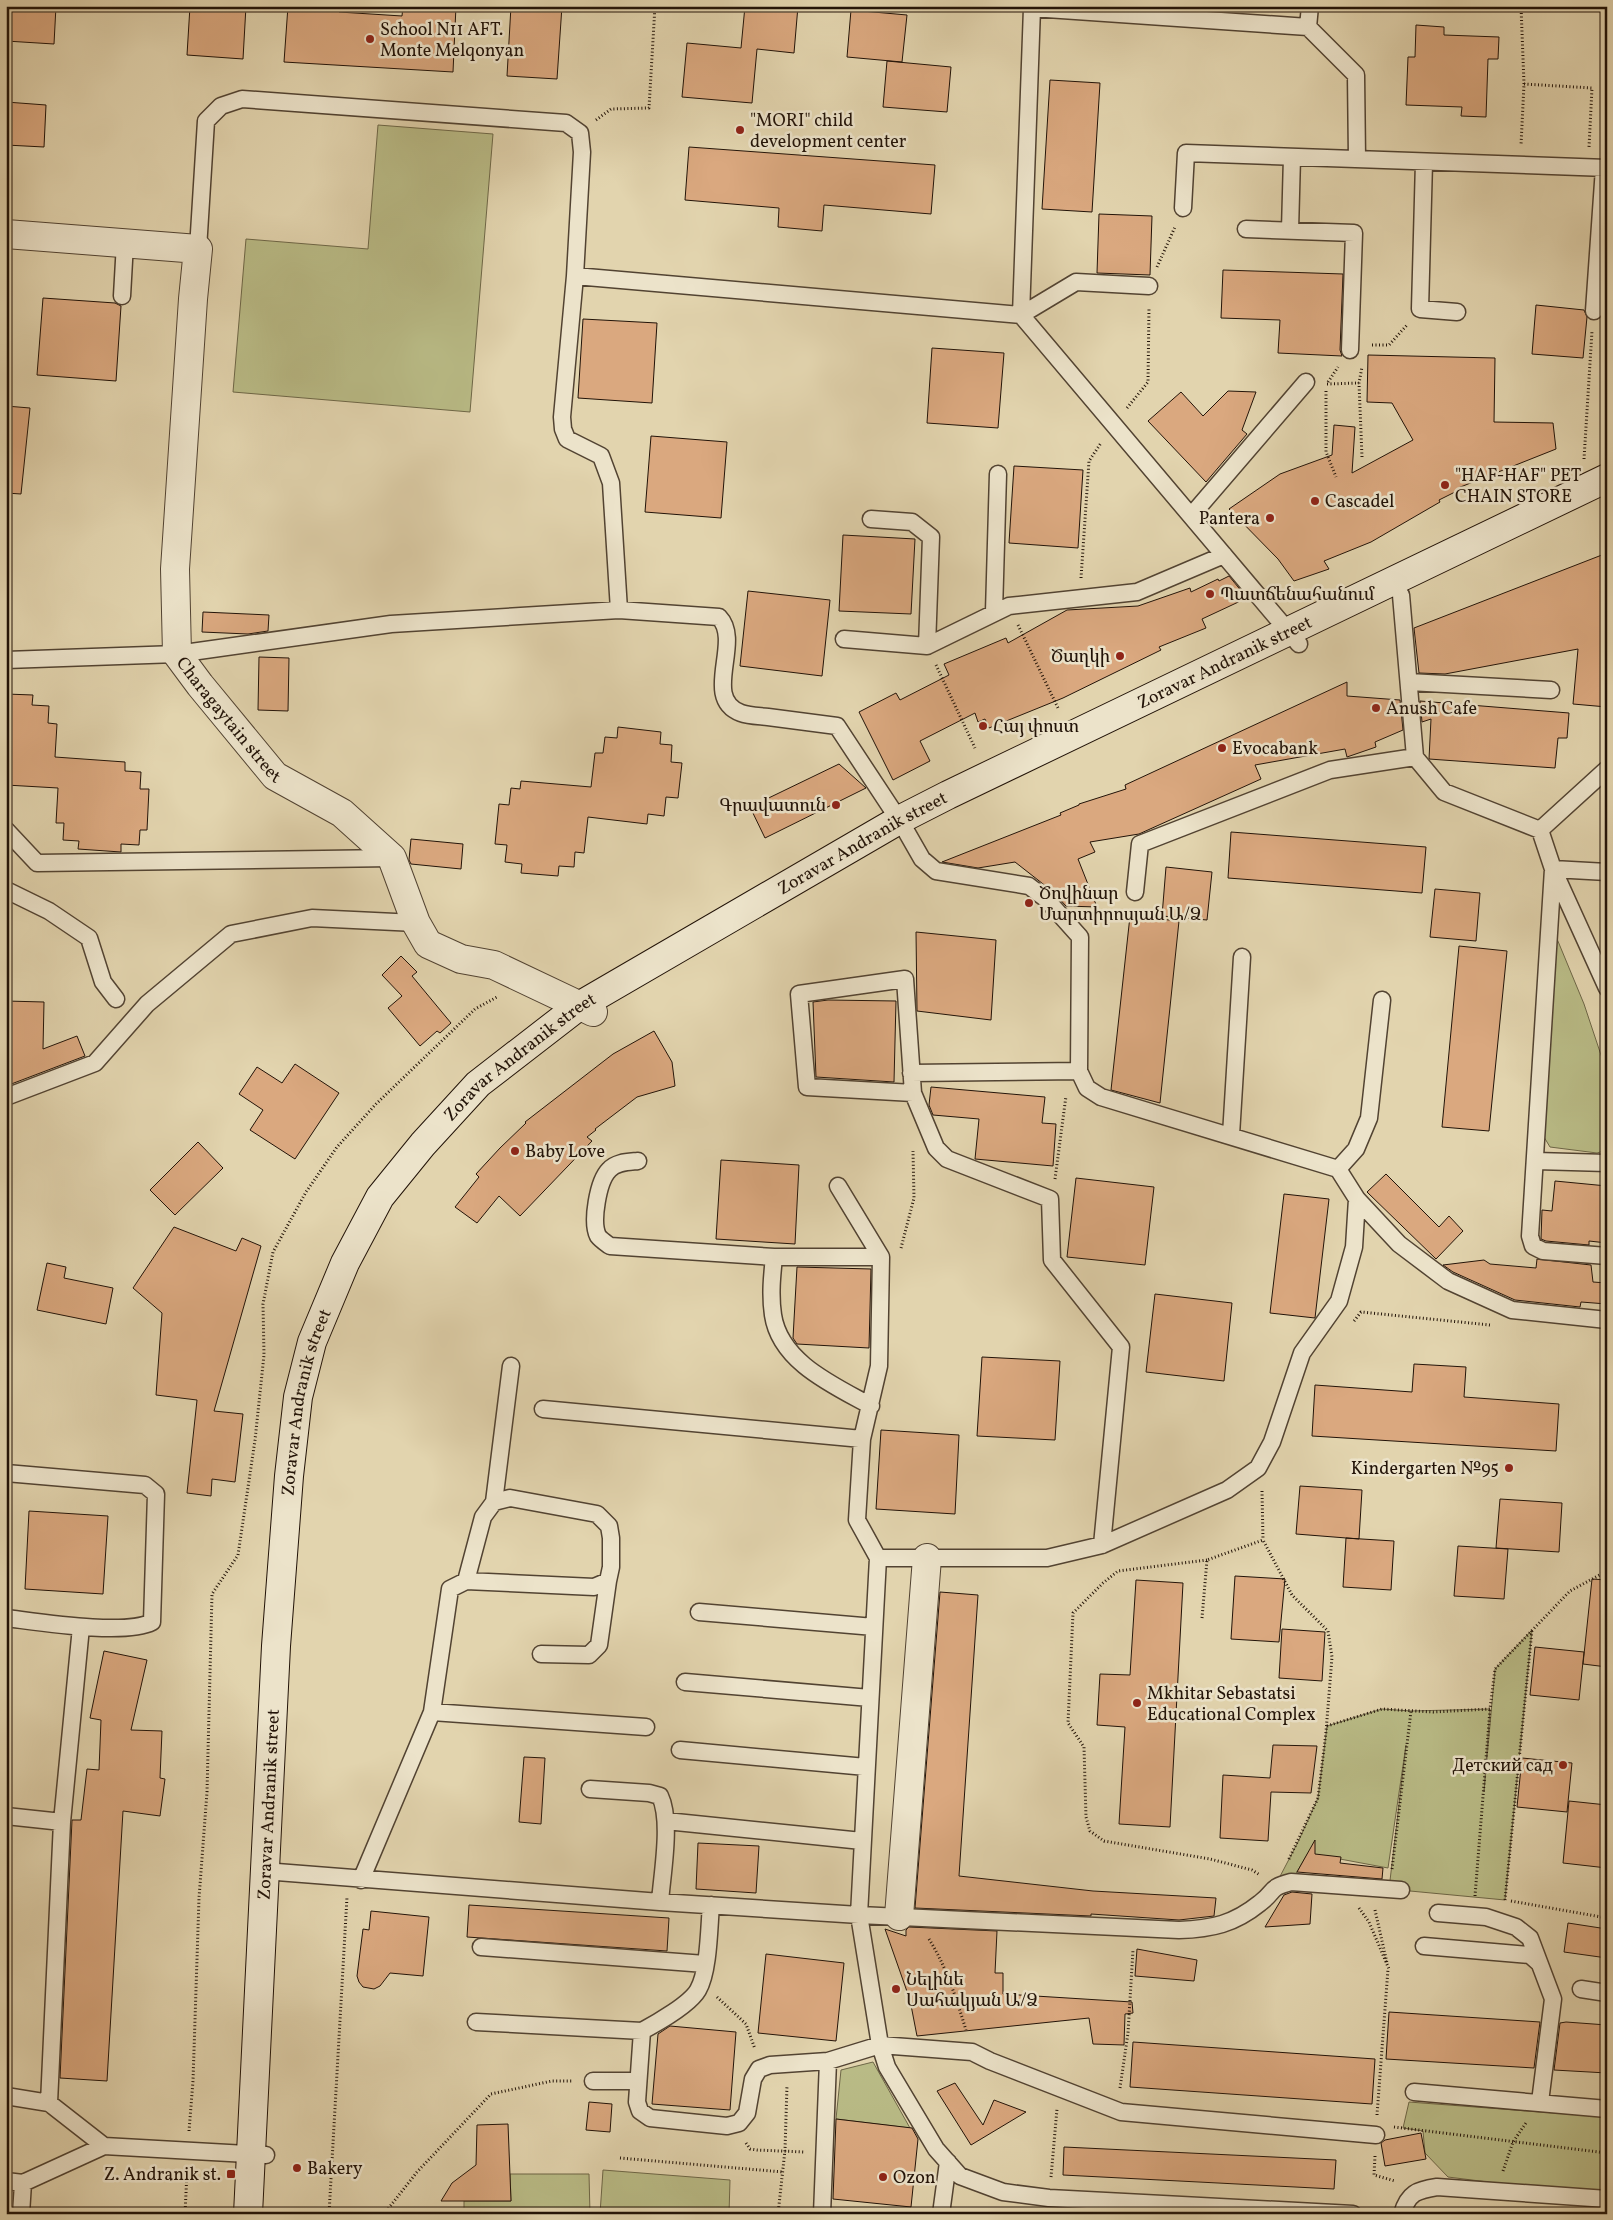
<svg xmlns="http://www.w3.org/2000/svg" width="1613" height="2220" viewBox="0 0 1613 2220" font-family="Vollkorn,'Noto Serif Armenian',serif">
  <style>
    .green { fill: #b9bb86; stroke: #6e6747 }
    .building { fill: #daa87f; stroke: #221308 }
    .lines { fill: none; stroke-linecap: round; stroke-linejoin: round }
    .lane-casing { stroke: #524332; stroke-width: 19 }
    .street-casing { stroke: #524332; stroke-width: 30 }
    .secondary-casing { stroke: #221308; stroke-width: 30 }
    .path { stroke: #221308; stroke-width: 3; stroke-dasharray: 1 2.5; stroke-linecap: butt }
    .lane { stroke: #ece3ca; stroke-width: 16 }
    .street { stroke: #ece3ca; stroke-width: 28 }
    .secondary { stroke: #ece3ca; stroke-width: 28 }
    .poi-dot { fill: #8f2418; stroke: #ece3ca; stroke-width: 2 }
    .labels { text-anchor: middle; stroke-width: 5; stroke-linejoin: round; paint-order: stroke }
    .poi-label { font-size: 18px; fill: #221308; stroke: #ece3ca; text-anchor: start }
    .street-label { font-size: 18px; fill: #221308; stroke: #ece3ca }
  </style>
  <rect width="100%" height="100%" fill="#e2d4ae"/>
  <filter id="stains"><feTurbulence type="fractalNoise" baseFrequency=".004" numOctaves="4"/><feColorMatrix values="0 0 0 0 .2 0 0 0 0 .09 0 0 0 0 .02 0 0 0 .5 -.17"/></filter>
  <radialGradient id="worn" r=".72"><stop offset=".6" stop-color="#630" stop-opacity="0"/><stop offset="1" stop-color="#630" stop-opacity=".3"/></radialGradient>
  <path class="green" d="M378 125 493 134 470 412 233 392 246 239 368 249Z
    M1555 934 1584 1004 1607 1073V1150L1597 1153 1550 1147 1544 1137Z
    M1532 1630 1505 1900 1389 1889 1406 1745 1388 1868 1308 1853 1291 1882 1275 1886 1298 1842 1318 1798 1327 1726 1382 1709 1411 1711 1490 1709 1484 1792 1495 1669Z
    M873 2062 910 2128 836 2119 841 2070Z
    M1409 2102 1607 2117V2197L1448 2177 1425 2153 1423 2131 1403 2128Z
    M603 2170 730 2180 729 2214H600Z
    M510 2174H589L590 2214H464V2201H511Z"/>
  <path class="building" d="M6 6H56L54 44 6 41Z
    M190 6H246L243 59 187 55Z
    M288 6H340L339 12 402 16 403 6H456L453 72 284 62Z
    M511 6H562L557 79 507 76Z
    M745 6H798L794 53 757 49 752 103 682 97 687 43 741 48Z
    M851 10 907 15 902 62 847 57Z
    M1416 25 1444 27V35L1499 37 1498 59H1488L1486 117 1461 116 1462 107 1406 105 1408 57H1415Z
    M887 61 951 67 947 112 883 107Z
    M1050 80 1100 83 1092 212 1042 209Z
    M6 102 46 105 44 147 6 145Z
    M689 147 935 165 931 214 824 205 822 231 778 227 779 208 685 200Z
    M1099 214 1152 216 1150 275 1097 273Z
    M1223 270 1343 274 1340 350 1342 356 1278 353 1280 320 1221 318Z
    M43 298 115 303 121 306 116 381 37 375Z
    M1536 305 1584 310 1587 317 1583 358 1532 354Z
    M583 319 657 323 652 403 578 398Z
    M932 348 1004 353 998 428 927 423Z
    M1368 355 1495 358 1494 422 1553 423 1556 449 1458 488 1459 490 1439 500 1440 502 1371 542 1324 561 1329 569 1294 581 1278 559 1229 509 1280 474 1332 455 1334 425 1355 427 1352 473 1413 440 1392 403 1367 402Z
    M1228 391 1256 392 1242 430 1247 434 1206 482 1148 421 1181 392 1203 416Z
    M6 406 30 408 21 494 6 493Z
    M651 436 727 442 721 518 645 512Z
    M1014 466 1083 470 1078 548 1009 543Z
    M843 535 915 539 911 614 839 611Z
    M1607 553V707L1573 704 1578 649 1445 674 1419 673 1414 628Z
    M1229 576 1247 598 1202 619 1206 628 1159 647 1161 650 1063 698 989 728 985 719 978 722 975 713 920 741 930 761 893 780 859 712 896 693 900 700 949 675 944 664 1006 638 1008 643 1067 610 1138 606 1190 588 1191 592 1218 579 1219 581Z
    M748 591 830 600 822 676 740 666Z
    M203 612 269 615 268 631 248 634 202 632Z
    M259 657 289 658 288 711 258 710Z
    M1347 682V696L1400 700 1403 730 1375 742 1376 747 1347 757 1345 749 1255 765 1261 779 1139 834 1090 842 1095 852 1078 859 1097 907 1066 906 1052 891 1015 862 978 868 942 862 1061 815 1060 813 1079 805V804L1126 789 1125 785Z
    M6 694 33 695 32 705 49 706 48 723 57 724 55 757 125 762V771L141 772 140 789H149L147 830H140L139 845 121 844V852L78 849 79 841 63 840 64 823H56L58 788 6 785Z
    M1420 701 1569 713 1567 738H1558L1555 768 1429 759 1431 719 1422 722Z
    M618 727 661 732 660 744 672 745 671 762 682 763 678 798 666 797 664 816 648 814 647 824 588 817 584 853 575 852 574 867 559 866 558 876 521 873 522 864 505 862 507 845 495 844 499 804 509 805 511 788 520 789 521 781 591 787 595 753H603L605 737 617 738Z
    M839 764 866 788 765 838 750 807Z
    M1231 832 1426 847 1422 893 1228 878Z
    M411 839 463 844 461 869 411 864 409 860Z
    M1166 867 1212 872 1207 920 1162 916Z
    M1435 889 1480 893 1476 941 1430 937Z
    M1130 916 1179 921 1160 1103 1111 1090Z
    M916 932 996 940 991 1020 917 1011Z
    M1459 946 1507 951 1489 1131 1442 1127Z
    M401 956 417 972 412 976 451 1023 440 1033 437 1031 420 1046 388 1008 402 996 382 975Z
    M828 1000 896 1001 894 1082 816 1077 813 1002Z
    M6 1001 44 1002 43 1049 77 1036 85 1056 6 1086Z
    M654 1031 672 1062 675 1086 637 1097 595 1129 596 1130 587 1137 592 1141 520 1216 499 1196 477 1223 455 1207 479 1177 476 1174 500 1148 526 1123 525 1122 613 1054Z
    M295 1064 339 1093 295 1159 250 1130 263 1110 239 1094 257 1067 282 1083Z
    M931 1087 1045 1097 1042 1123 1056 1124 1053 1166 975 1159 979 1119 933 1115 929 1105Z
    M198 1142 223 1168 175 1215 150 1190Z
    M721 1160 799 1165 795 1244 716 1239Z
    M1386 1174 1439 1227 1449 1216 1463 1231 1436 1259 1367 1192Z
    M1076 1178 1154 1187 1145 1265 1067 1257Z
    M1555 1181 1607 1186V1243L1589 1241V1245L1546 1241 1541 1239 1542 1210 1552 1211Z
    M1284 1194 1329 1199 1315 1318 1270 1313Z
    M174 1227 236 1251 242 1238 261 1246 214 1411 243 1414 235 1482 212 1479 211 1496 187 1493 197 1400 156 1395 162 1313 133 1288Z
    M1537 1259 1591 1265 1593 1282 1607 1283V1304L1581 1302 1580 1307 1515 1300 1453 1272 1443 1265 1484 1260 1490 1264 1536 1268Z
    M47 1263 66 1267 64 1278 113 1288 106 1324 37 1310Z
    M797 1267 871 1269 869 1348 797 1344 793 1338Z
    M1155 1294 1232 1303 1224 1381 1146 1372Z
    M982 1357 1060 1361 1055 1440 977 1436Z
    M1414 1364 1466 1367 1464 1397 1559 1404 1556 1451 1312 1436 1315 1385 1412 1392Z
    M881 1430 959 1435 955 1514 876 1509Z
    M1300 1486 1362 1490 1359 1539 1296 1534Z
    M1500 1499 1562 1503 1559 1552 1496 1548Z
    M29 1511 108 1516 103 1594 25 1589Z
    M1346 1538 1394 1541 1391 1590 1343 1587Z
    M1458 1546 1508 1549 1504 1599 1454 1596Z
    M1235 1576 1285 1579 1279 1642 1231 1639Z
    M1592 1579 1607 1580V1667L1583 1664Z
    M1136 1580 1183 1583 1170 1827 1119 1824 1125 1727 1097 1725 1100 1674 1130 1675Z
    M940 1592 978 1595 959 1876 1093 1891 1216 1898 1214 1916 1179 1920 1091 1914V1916L915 1908Z
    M1282 1629 1325 1632 1322 1681 1279 1678Z
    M1535 1647 1584 1652 1579 1700 1530 1695Z
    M104 1651 147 1660 131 1730 162 1731 160 1778 165 1779 160 1816 123 1811 107 2081 60 2078 72 1820H81L87 1769 99 1770 101 1720 90 1718Z
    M1273 1745 1317 1746 1311 1793 1271 1792 1268 1841 1220 1838 1223 1775 1270 1778Z
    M524 1757 545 1758 541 1824 519 1822Z
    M1522 1758 1572 1763 1567 1812 1517 1807Z
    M1569 1801 1607 1805V1868L1563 1863Z
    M1315 1840V1854L1341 1857 1340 1863 1383 1868 1382 1879 1297 1872Z
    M698 1843 759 1846 756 1893 696 1889Z
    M1292 1892 1312 1894 1310 1924 1265 1927 1284 1895Z
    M469 1905 669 1918 667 1951 467 1937Z
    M371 1911 429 1917 423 1976 390 1973 380 1986 374 1989 363 1987 359 1982 357 1976 363 1929 369 1930Z
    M1568 1923 1607 1929V1958L1564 1952Z
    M909 1927 997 1931 995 1973H1003V1994L1132 2002 1133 2013 1125 2014 1124 2045 1093 2044 1089 2018 917 2036 910 2000 885 1929 906 1936V1930Z
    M1137 1949 1197 1960 1194 1981 1135 1976Z
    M766 1954 844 1963 836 2041 758 2033Z
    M1389 2012 1540 2022 1534 2068 1386 2059Z
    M1566 2022 1607 2025V2073L1554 2070 1560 2023Z
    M670 2026 736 2032 730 2110 652 2104 658 2034Z
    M1133 2042 1375 2059 1372 2104 1130 2087Z
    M955 2083 983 2125 994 2100 1026 2112 971 2145 937 2091Z
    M589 2102 612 2104 610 2132 586 2130Z
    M836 2119 912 2128 918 2139 911 2207 833 2199Z
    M508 2124 511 2201H441L452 2183 476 2165 477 2125Z
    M1421 2133 1426 2159 1385 2166 1381 2143 1385 2140Z
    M1064 2147 1336 2160 1334 2189 1063 2175Z"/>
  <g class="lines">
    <g class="lane-casing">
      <path id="lane" d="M1308 27 1356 75 1357 159
        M1424 162 1420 309 1457 312
        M1183 208 1186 153 1607 168
        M1246 229 1354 233 1350 350
        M1290 230 1292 157
        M198 249 206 121 221 106 242 99 566 123 580 133 582 152 575 276 562 417 563 429 567 439 601 456 611 483 619 610
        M575 276 1021 315 1076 282 1149 286
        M122 296 125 243
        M1594 311 1604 168
        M1191 516 1306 382
        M871 519 912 522 931 537 927 646
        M1401 595 1415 757 1444 792 1540 830 1553 869 1607 988
        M994 612 998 474
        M844 639 927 646 1009 606 1137 592 1224 555
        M1299 644 1021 315 1032 8 1308 27 1310 6
        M6 660 177 654 391 624 619 610 719 617C743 642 701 698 741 713 749 716 760 716 768 717 791 720 814 723 837 726L899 820
        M1409 682 1551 690
        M6 830 37 863 392 858
        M1540 830 1607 769
        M1607 872 1553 869 1530 1236 1533 1246 1543 1251 1607 1256
        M6 890 49 911 89 938 103 982 116 999
        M1135 892 1140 844 1330 770 1415 757
        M911 1073 1079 1071
        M913 1093 807 1087 799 994 905 979 913 1093 936 1148 947 1159 1050 1199 1052 1260 1121 1347 1102 1545
        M6 1097 95 1063 147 1004 231 934 312 918 416 923
        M1231 1135 1242 957
        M638 1161C628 1162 616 1162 609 1170 598 1181 591 1222 598 1236 601 1240 606 1243 610 1246L774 1257H881
        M1536 1161 1607 1163
        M1338 1169 1356 1149 1369 1118 1382 1000
        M838 1186 881 1257 879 1366 862 1439 857 1520 878 1558 859 1915 880 2045 887 2067 936 2149 960 2176 1003 2192 1049 2198 1353 2214
        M1357 1199 1399 1244 1448 1281 1512 1310 1607 1320
        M774 1257C772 1276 770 1295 773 1315 780 1362 833 1385 871 1406
        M543 1409 862 1439
        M6 1473 145 1485 156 1494 152 1622C125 1636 39 1622 6 1618
        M494 1502 511 1366
        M878 1558H1047L1102 1545 1227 1490 1258 1468 1272 1442 1302 1353 1339 1301 1354 1247 1357 1199 1338 1169 1101 1097 1087 1088 1079 1071 1080 937 1046 899 1029 886 936 871 922 859 906 831
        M699 1612 874 1627
        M81 1627 62 1822 49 2103 104 2146
        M541 1654 589 1655 599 1645 608 1581
        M685 1682 870 1698
        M432 1712 450 1589 466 1581 594 1587 608 1581 611 1567V1538L609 1526 597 1514 510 1498 494 1502 483 1517 466 1581
        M680 1750 866 1767
        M590 1789 649 1793 660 1796C672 1821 662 1874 660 1902
        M6 1816 62 1822
        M666 1821 862 1841
        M264 1871 660 1902 859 1915 1179 1930C1212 1929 1234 1924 1260 1903 1276 1891 1268 1888 1291 1882L1401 1890
        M361 1880 432 1712 646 1727
        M711 1905C709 1927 709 1971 698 1990 690 2004 657 2023 642 2031L637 2102 640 2111 650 2118 727 2126 739 2123 747 2113 753 2079 759 2069 770 2065 828 2061 880 2045 972 2052 990 2061 1121 2112 1376 2135
        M1438 1913 1486 1917 1516 1927 1530 1938 1553 1999 1540 2102
        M1424 1946 1530 1955 1539 1963
        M481 1947 705 1964
        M1581 1989 1607 1993
        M476 2022 642 2031
        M593 2081H638
        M1414 2092 1607 2109
        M6 2096 49 2103
        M6 2181 23 2183 104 2146 266 2155
        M21 2214 23 2183
        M822 2214 828 2061
        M941 2214 948 2162
        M1402 2214C1408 2193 1417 2190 1437 2187L1607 2199"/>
    </g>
    <g class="street-casing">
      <g id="street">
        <path id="s1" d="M6 234 198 249 193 299 175 569 177 654 200 685 275 776 342 813 392 858 416 923 428 944 461 959 494 965 593 1012"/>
        <path d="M899 1916 927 1558"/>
      </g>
    </g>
    <g class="secondary-casing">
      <g id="secondary">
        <path id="s2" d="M248 2214 276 1646 289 1476 298 1397 312 1342 345 1263 380 1197 423 1144 478 1084 579 1006 899 820 948 795 1607 478"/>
      </g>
    </g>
    <path class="path" d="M1521 6 1524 84 1521 145
      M1524 84 1592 88 1589 147
      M596 120 611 109 649 108 655 6
      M1157 267 1175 227
      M1372 345H1389L1407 325
      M1328 382 1338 367
      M1327 384 1359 383
      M1326 391V452L1336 477
      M1127 408 1148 382 1149 307
      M1362 457 1359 383 1362 367
      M1584 459 1592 331
      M1081 578 1089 461 1101 443
      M1018 625 1058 708
      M936 665 975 748
      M1055 1179 1066 1096
      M901 1248 914 1198 913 1151
      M1354 1321 1361 1312 1490 1325
      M1262 1491 1263 1540
      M1207 1560 1118 1571 1103 1583 1073 1613 1068 1723 1084 1747 1086 1817 1090 1831 1104 1841 1210 1859 1252 1870 1260 1875
      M1202 1618 1207 1560 1263 1540 1292 1595 1328 1631 1332 1657 1326 1732 1318 1798 1288 1861
      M1327 1726 1382 1709 1433 1712 1490 1709 1495 1669 1570 1591 1607 1571
      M1392 1869 1411 1711
      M1475 1896 1490 1709
      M1505 1900 1532 1630
      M1511 1901 1607 1918
      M1359 1908 1369 1922 1389 1969
      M1375 1910 1387 1963
      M929 1939C947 1968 956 1998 966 2030
      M717 1997 746 2024 755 2049
      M1120 2088 1128 2033 1133 1950
      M1377 2115 1388 1969
      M1394 2127 1607 2153
      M189 2131 193 2081 199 1898 207 1792 212 1594 238 1555 255 1440 264 1355 263 1304 273 1252 306 1192 337 1147 376 1104 475 1009 497 997
      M746 2143 750 2149 757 2150 804 2152
      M1375 2156 1374 2175 1395 2181
      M620 2158 783 2172
      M1503 2171 1513 2142 1526 2123
      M1051 2177 1057 2109
      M185 2214 187 2172
      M329 2214 347 1897
      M384 2214 417 2172 491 2094 552 2081H573
      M778 2214 785 2150 787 2085"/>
    <use href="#lane" class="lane"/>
    <use href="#street" class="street"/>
    <use href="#secondary" class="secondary"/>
  </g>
  <g class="poi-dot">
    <circle cx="370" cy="39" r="5"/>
    <circle cx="740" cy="130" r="5"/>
    <circle cx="1445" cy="485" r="5"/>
    <circle cx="1315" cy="501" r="5"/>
    <circle cx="1270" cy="518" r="5"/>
    <circle cx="1210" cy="594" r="5"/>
    <circle cx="1120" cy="656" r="5"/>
    <circle cx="1376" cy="708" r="5"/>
    <circle cx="983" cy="726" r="5"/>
    <circle cx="1222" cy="748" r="5"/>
    <circle cx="836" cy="805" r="5"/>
    <circle cx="1029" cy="903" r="5"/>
    <circle cx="515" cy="1151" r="5"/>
    <circle cx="1509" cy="1468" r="5"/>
    <circle cx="1137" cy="1703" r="5"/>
    <circle cx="1563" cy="1765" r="5"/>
    <circle cx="896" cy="1989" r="5"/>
    <circle cx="297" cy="2168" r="5"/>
    <rect x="226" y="2169" width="10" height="10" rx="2.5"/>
    <circle cx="883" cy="2177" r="5"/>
  </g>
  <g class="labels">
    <g class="poi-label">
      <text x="380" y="35">School N11 AFT.<tspan x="380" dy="21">Monte Melqonyan</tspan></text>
      <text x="750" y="126">"MORI" child<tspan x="750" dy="21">development center</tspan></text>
      <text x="1455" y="481">"HAF-HAF" PET<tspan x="1455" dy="21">CHAIN STORE</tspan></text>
      <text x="1325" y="507">Cascadel</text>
      <text x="1260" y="524" text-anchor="end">Pantera</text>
      <text x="1220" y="600">Պատճենահանում</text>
      <text x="1110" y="662" text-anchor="end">Ծաղկի</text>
      <text x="1386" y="714">Anush Cafe</text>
      <text x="993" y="732">Հայ փոստ</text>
      <text x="1232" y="754">Evocabank</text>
      <text x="826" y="811" text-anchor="end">Գրավատուն</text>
      <text x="1039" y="899">Ծովինար<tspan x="1039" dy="21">Մարտիրոսյան Ա/Ձ</tspan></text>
      <text x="525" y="1157">Baby Love</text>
      <text x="1499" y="1474" text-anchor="end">Kindergarten №95</text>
      <text x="1147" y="1699">Mkhitar Sebastatsi<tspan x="1147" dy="21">Educational Complex</tspan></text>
      <text x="1553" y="1771" text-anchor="end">Детский сад</text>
      <text x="906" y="1985">Նելինե<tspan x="906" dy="21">Սահակյան Ա/Ձ</tspan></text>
      <text x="307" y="2174">Bakery</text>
      <text x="221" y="2180" text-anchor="end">Z. Andranik st.</text>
      <text x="893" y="2183">Ozon</text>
    </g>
    <g class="street-label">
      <text dy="6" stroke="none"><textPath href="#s2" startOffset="2045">Zoravar Andranik street</textPath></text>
      <text dy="6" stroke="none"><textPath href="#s1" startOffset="682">Charagaytain street</textPath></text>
      <text dy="6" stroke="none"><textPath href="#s2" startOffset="1640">Zoravar Andranik street</textPath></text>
      <text dy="6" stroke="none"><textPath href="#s2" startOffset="1235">Zoravar Andranik street</textPath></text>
      <text dy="6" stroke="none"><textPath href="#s2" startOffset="815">Zoravar Andranik street</textPath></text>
      <text dy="6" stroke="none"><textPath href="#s2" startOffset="410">Zoravar Andranik street</textPath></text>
    </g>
  </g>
  <rect width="1613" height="2220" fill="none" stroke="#e2d4ae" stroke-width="25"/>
  <rect x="8" y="8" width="1598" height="2205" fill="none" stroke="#221308" stroke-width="2.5"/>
  <rect x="12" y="12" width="1588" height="2195" fill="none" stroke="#221308"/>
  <rect width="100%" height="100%" filter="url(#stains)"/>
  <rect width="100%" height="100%" fill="url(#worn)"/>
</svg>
